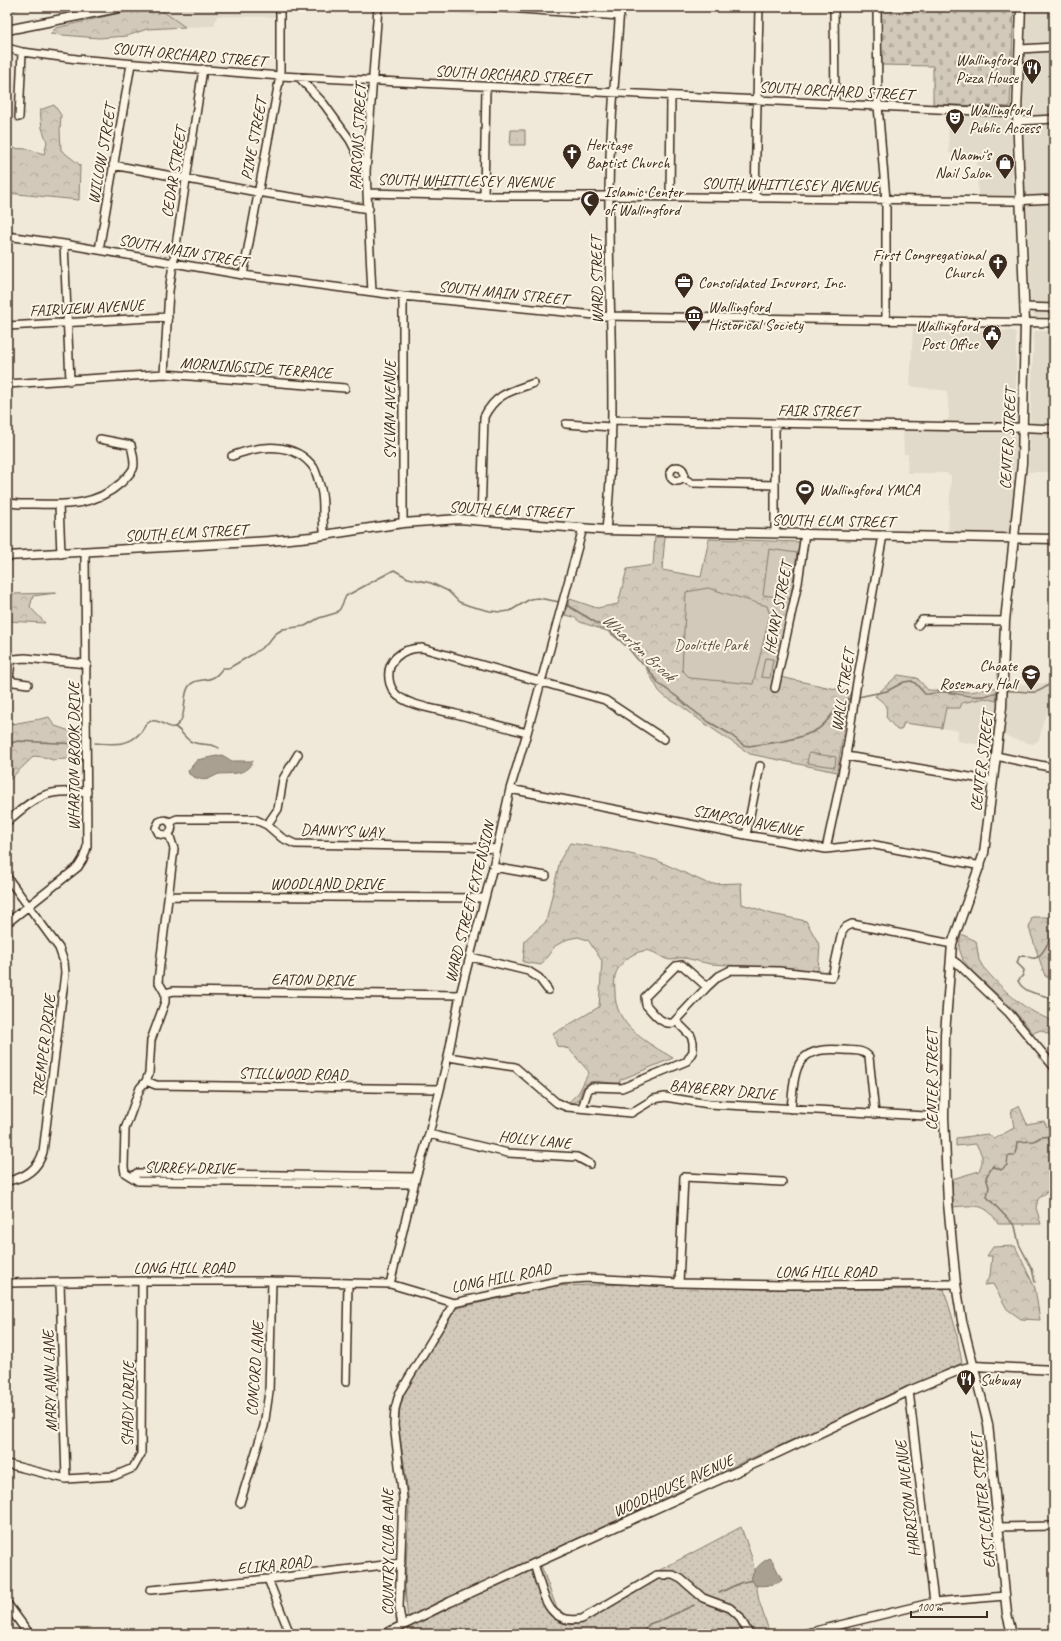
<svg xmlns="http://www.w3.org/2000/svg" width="1061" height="1641" viewBox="0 0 1061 1641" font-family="Caveat,sans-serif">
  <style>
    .built { fill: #e1d9c9 }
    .grass { fill: url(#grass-dots); stroke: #867a6c }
    .forest { fill: url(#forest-crowns); stroke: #867a6c }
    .cemetery { fill: url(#cemetery-stones); stroke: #867a6c }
    .garden { fill: #d2c9ba; stroke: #867a6c }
    .water { fill: #aaa091; stroke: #7e7163 }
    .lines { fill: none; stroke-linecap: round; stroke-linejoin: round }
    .stream { stroke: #7e7163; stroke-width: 1.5 }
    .minor-casing { stroke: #3b2a1e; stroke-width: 10 }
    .major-casing { stroke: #3b2a1e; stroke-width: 11 }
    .minor { stroke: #fcf5e5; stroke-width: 7 }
    .major { stroke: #fcf5e5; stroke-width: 8 }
    .rail-casing { stroke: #3b2a1e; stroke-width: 3 }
    .rail { stroke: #fcf5e5; stroke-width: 1.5; stroke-dasharray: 4.5; stroke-linecap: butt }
    .labels { text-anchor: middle; stroke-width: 4; stroke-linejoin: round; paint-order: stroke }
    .street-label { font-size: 16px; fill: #3b2a1e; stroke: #fcf5e5 }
    .poi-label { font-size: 16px; fill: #3b2a1e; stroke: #fcf5e5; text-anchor: start }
    .park-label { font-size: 16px; fill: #615245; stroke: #fcf5e5 }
    .water-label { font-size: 17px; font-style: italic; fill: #625346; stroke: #fcf5e5 }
  </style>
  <defs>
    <pattern id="grass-dots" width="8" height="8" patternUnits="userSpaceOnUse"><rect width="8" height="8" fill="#d2c9ba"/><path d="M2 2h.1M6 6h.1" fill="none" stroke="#b5ad9f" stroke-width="1.8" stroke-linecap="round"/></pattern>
    <pattern id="forest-crowns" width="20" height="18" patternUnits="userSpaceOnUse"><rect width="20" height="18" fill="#d2c9ba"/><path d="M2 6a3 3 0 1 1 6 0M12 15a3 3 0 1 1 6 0" fill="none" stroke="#b5ad9f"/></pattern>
    <pattern id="cemetery-stones" width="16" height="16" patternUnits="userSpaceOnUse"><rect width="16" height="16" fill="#d2c9ba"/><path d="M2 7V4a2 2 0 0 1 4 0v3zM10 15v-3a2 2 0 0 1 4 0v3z" fill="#b5ad9f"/></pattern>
  </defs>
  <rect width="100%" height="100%" fill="#f0e9d9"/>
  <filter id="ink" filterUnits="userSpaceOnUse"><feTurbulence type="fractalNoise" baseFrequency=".025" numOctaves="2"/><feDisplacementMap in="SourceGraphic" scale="8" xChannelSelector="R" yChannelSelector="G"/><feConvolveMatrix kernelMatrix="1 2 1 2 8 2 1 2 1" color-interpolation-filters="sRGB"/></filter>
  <g filter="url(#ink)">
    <path class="built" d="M157 7H278V17L217 16 214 26 185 27Z
      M407 7H480L478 16Z
      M1027 7H1054V196L1028 197 1025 194 1023 127Z
      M948 115 1011 117 1013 196 978 195 977 160 964 159V156L949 153Z
      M1054 204V317L1034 316 1031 302 1027 205Z
      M913 328 1014 331 1016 334V424L947 421 949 416 947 391 910 386Z
      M1034 331H1054V472H1028Z
      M903 429 1013 431 1018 436 1010 532H948L951 476 946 473H907L908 454H904Z
      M1054 676V704H1051L1043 722 1039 740 1033 744 1013 739 1005 735 991 747 957 741 958 731 942 728 946 708H960L961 703 985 698 996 701 1008 698 1009 685 1048 683Z"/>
    <path class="grass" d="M633 1284 761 1289H944L956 1330 962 1363 699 1482 538 1557 557 1609 571 1617 585 1615 658 1571 741 1527 752 1558 759 1601 770 1634H409L405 1587 409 1506 406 1477 398 1424 400 1408 406 1389 454 1309 551 1286Z"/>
    <path class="forest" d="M145 7H157L185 27 147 29 127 36 99 38 50 34 56 28Z
      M54 105 61 115 60 130 61 150 80 165 79 200 7 193V148L27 149 44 154 47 142 42 128 40 110Z
      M511 130H525V145H510Z
      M655 537H665L662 570 701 577 709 539 802 542 780 677 850 692 837 772 750 754 701 721 684 708 664 696 659 691 641 659 632 650 607 631 580 622 574 617 565 615 570 599 597 608 618 604 627 569 653 565Z
      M56 593 33 596 30 607 45 623 7 621V602H9L12 594Z
      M898 675 917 678 928 690 971 692 997 687 996 701 985 698 962 703 960 708H946L942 728 904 723 901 730H897L886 717C888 705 884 703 875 696Z
      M49 717 55 726 76 733 77 758 53 760 44 757 34 756 7 782V726C20 721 35 721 49 717Z
      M570 843 608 849 656 860 709 884 741 883 742 904 772 914 806 921 820 946 818 971C783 967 747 967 712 964 702 963 687 957 679 958 676 958 674 960 671 960 661 960 654 948 643 951 631 953 618 964 615 976 614 981 615 987 615 991 614 1026 648 1043 673 1058L620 1080V1083C601 1085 584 1071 579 1100L573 1103 569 1102 579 1092 589 1072 569 1049 557 1046 553 1034 599 1007 602 961 588 940 578 937 568 939 555 946 541 965 523 962 525 940 546 922 560 860Z
      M1054 914V981L1045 976 1029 928 1032 917H1049Z
      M961 934 976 941 979 960 983 967C1003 990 1024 1011 1054 1021V1037L1041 1030 1033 1033 1011 1007 973 972 963 960 959 948Z
      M1019 1106 1027 1124 1044 1121 1047 1127 1054 1125V1187L1038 1199 1036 1208 1041 1224H998C987 1203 975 1205 953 1207L952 1179 979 1171C984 1159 983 1156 976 1144L956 1146V1138L988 1134 994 1139 1014 1128 1011 1109Z
      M1015 1246 1035 1288 1040 1320 1021 1319 1007 1309 993 1284 984 1285 990 1276 992 1256H987L993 1247Z"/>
    <path class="cemetery" d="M881 7H1014L1010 107 933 104V66L881 65Z"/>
    <path class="garden" d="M769 549 797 553 791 599 763 595Z
      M708 588 767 606 770 615 753 684 690 678 682 670 686 592Z
      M765 658 773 659 770 678 761 677Z
      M809 753 836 757 835 767 807 763Z"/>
    <path class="water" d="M222 755 232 761H253C245 776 233 773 219 774 215 775 214 777 210 778 204 782 195 778 189 774L188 771 197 760Z
      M770 1558 772 1560 782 1580C777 1585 762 1587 755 1585L751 1579C753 1570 761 1562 770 1558Z"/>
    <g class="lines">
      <path class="stream" d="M565 604 610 631 629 649 638 660 646 666 659 684 676 696 690 708 709 722 730 734 743 745 749 746C772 743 797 741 818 729 832 720 836 701 852 698
        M1005 691C1014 690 1029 693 1035 692 1042 691 1048 685 1054 681
        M858 697 887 691 904 682 911 681 915 683 925 694C932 695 937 691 944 692 957 693 971 698 984 696 990 695 994 692 1000 692
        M175 727C182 731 185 739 192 742 202 746 210 742 219 748
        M95 743C113 744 128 747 141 732 144 728 145 723 151 721 164 718 170 736 180 722 187 712 182 696 189 686 195 678 206 682 214 677 218 675 220 671 223 668H229L253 654 267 644 275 634 283 629 305 626 319 618 336 613 340 609 346 596 394 570 408 578 431 583 448 591 459 602 470 606 490 611 501 612 510 611 530 599 538 598 560 602
        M7 744 18 741 78 744
        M1054 930C1051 937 1043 957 1035 958 1032 959 1026 956 1023 955L1019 957 1017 963 1024 970 1023 975 1018 981C1025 995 1043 993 1054 1000
        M1035 1282 1032 1269 1019 1244 1015 1226 987 1197 989 1187 986 1177 993 1166 1001 1170 1007 1165 1008 1156H1014L1016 1150 1017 1142 1034 1141 1041 1137 1054 1136
        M719 1593 740 1583 752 1580
        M642 1634 649 1624 664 1619 694 1605"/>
      <g class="minor-casing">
        <path id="minor" d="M492 7 620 16
          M834 7 835 103
          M877 7 878 106 886 200V320
          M7 48 22 52 77 59 280 76 1017 113
          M1020 49 1054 47
          M299 77 324 104 350 140 366 171
          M19 117 22 52
          M1017 121 1054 119
          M113 165 257 192 369 209
          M368 193 484 196H604L1013 201 1054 199
          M484 196 486 87
          M670 197 671 96
          M755 198 759 7
          M7 236 64 244 243 275 403 296 605 316 1054 323
          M64 244 70 381
          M99 250 131 64
          M243 275 280 76V7
          M372 292 366 172 378 7
          M1024 307 1054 308
          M7 326 168 317
          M164 374 169 291 203 69
          M7 384 164 374 345 388
          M613 420 969 427H1013L1054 429
          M566 424 612 427
          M775 424V533
          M232 456C259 445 295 441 314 468 317 474 319 483 321 489 325 503 321 520 325 535
          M670 474a7 7 0 1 1 14 0a7 7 0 1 1-14 0Z
          M683 478 692 483 775 485
          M7 502C15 505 26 504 34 504 67 505 95 506 121 483 125 479 130 474 133 469 136 462 132 452 131 445L100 439
          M59 505 61 554
          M481 520 484 417C495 394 511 391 534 383
          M403 523V296
          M606 530C618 419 608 308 609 197 609 134 616 70 620 7
          M918 625 922 620 1005 621
          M28 684 14 682 9 678 11 662 14 659 25 658 87 664
          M775 688 798 583 805 533
          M527 733C504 727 480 720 456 714 440 710 415 707 401 698 395 695 392 690 390 684 384 661 401 648 422 648L605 700 664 739
          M846 756 993 781
          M996 756 1054 768
          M510 789 746 835 826 849 870 844 981 866
          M7 822C17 813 30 801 43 796 56 790 73 792 87 792
          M170 822 177 819H254L267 825 282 838 295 844 469 847 497 849
          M267 825 278 809 283 779 298 754
          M169 834 166 835 159 834 156 828 159 822C168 816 176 826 169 834L174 849 158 981 165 993V1002L151 1040 149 1073 146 1081 140 1088 125 1129 124 1167 125 1173 138 1181 414 1184
          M746 835 760 766
          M826 849 846 756 857 682 883 535
          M493 867 546 876
          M7 877 59 948 64 962 65 973 43 1152C38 1169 25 1178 7 1181
          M169 896 484 898
          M7 923 78 867 83 859 87 847 85 552
          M471 957 528 971 539 978 548 990
          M951 959 958 964 1009 1013 1054 1067
          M707 987 673 1023C661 1025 654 1013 646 1005L645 997 676 966 682 965 707 987 719 976 731 970 779 971 832 977 842 932 846 927 852 924 952 944
          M165 993 174 991 460 995
          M448 1057 515 1067 557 1103 567 1107 631 1113 654 1099 665 1097 709 1104 944 1117
          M146 1081 156 1085 439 1089
          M582 1108 588 1090 592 1087 622 1088 687 1061 693 1051V1042L691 1036 676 1021
          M791 1109C795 1068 794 1045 844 1050 853 1051 863 1049 869 1057L875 1114
          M429 1134 508 1153 577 1157 590 1164
          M132 1177 137 1173 416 1177
          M7 1283 142 1281H272L390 1284 454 1303 562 1280 587 1278 679 1283 782 1285 956 1284
          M60 1283 66 1479
          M679 1283 684 1177 782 1182
          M390 1284 416 1177 429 1134 448 1057 460 995 493 867 510 789 527 733 583 528
          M346 1382 348 1284
          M909 1391 934 1602
          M7 1464 66 1479 114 1476 133 1468 141 1454 142 1281
          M240 1503 264 1426 269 1392 272 1281
          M999 1527 1054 1526
          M534 1564C543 1590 545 1626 582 1619L657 1575H673L681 1579 703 1598 730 1608 739 1616 749 1634
          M268 1579 290 1634
          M150 1590 268 1579 401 1563
          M402 1626 399 1608 403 1498 394 1425 395 1409 399 1394 454 1303
          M803 1634 934 1602 1005 1596"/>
      </g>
      <g class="major-casing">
        <path id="major" d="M7 30 123 7
          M7 556 269 541 311 537 403 523 459 519 606 530 1054 539
          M7 1604 29 1634
          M385 1634 450 1602 760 1461 909 1391 962 1369 974 1366 1054 1370
          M1012 1634 1007 1614 988 1424 962 1321 956 1284 948 1203 944 1117 945 1034 952 944 984 853 1002 707 1005 621 1022 463 1025 323 1017 113 1021 7"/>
      </g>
      <use href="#minor" class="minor"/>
      <use href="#major" class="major"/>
      <g class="rail-casing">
        <path id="rail" d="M7 10 22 7"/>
      </g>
      <use href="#rail" class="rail"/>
    </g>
  </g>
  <defs>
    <g id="restaurant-pin" transform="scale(1)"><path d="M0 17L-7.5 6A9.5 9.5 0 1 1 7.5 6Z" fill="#3b2a1e" stroke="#fcf5e5"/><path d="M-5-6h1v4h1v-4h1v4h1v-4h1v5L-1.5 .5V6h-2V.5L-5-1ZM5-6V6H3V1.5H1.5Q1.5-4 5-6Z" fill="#fff"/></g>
    <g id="theatre-pin" transform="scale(1)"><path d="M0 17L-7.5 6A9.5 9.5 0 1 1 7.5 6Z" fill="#3b2a1e" stroke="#fcf5e5"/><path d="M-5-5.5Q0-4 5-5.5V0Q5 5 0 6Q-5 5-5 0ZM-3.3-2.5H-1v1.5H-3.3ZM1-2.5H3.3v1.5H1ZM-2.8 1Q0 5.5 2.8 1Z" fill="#fff"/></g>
    <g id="church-pin" transform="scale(1)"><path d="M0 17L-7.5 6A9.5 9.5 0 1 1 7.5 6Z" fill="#3b2a1e" stroke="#fcf5e5"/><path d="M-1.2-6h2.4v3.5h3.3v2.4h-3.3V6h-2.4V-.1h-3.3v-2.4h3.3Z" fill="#fff"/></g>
    <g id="shop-pin" transform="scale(1)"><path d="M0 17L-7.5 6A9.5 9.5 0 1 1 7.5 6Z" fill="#3b2a1e" stroke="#fcf5e5"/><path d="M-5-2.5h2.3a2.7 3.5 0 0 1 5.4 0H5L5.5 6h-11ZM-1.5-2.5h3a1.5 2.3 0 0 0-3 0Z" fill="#fff"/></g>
    <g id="mosque-pin" transform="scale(1)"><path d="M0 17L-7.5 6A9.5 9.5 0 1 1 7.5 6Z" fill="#3b2a1e" stroke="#fcf5e5"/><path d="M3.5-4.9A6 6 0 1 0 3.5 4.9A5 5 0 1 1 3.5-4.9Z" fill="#fff"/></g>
    <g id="office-pin" transform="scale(1)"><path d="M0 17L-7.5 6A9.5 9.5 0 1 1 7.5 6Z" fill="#3b2a1e" stroke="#fcf5e5"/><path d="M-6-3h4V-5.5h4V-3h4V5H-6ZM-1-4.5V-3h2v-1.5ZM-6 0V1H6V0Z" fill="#fff"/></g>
    <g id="museum-pin" transform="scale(1)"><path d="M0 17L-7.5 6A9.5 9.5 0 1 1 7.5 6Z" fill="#3b2a1e" stroke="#fcf5e5"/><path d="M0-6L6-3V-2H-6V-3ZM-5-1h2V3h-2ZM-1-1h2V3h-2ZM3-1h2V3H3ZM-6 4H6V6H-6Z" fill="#fff"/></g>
    <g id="civic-pin" transform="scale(1)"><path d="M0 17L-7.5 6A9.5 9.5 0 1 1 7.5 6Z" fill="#3b2a1e" stroke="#fcf5e5"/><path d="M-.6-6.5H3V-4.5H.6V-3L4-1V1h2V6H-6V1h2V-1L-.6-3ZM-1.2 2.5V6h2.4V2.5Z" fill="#fff"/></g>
    <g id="stadium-pin" transform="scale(1)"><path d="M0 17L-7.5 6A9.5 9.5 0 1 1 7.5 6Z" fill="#3b2a1e" stroke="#fcf5e5"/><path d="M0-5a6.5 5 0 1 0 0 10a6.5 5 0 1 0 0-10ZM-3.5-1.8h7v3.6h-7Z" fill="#fff"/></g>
    <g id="university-pin" transform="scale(1)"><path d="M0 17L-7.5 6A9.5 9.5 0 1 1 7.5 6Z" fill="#3b2a1e" stroke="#fcf5e5"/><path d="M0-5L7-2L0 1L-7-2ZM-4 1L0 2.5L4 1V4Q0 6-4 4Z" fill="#fff"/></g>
  </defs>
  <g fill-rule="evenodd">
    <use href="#restaurant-pin" x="1032" y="68"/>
    <use href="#theatre-pin" x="955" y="118"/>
    <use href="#church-pin" x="572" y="153"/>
    <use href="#shop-pin" x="1005" y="163"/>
    <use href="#mosque-pin" x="590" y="200"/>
    <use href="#church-pin" x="998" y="263"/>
    <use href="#office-pin" x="684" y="282"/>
    <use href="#museum-pin" x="694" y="315"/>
    <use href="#civic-pin" x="992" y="334"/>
    <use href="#stadium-pin" x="805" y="489"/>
    <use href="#university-pin" x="1031" y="674"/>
    <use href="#restaurant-pin" x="966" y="1379"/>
  </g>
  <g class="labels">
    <g class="street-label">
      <text transform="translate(189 54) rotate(5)" y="6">SOUTH ORCHARD STREET</text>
      <text transform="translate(512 74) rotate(3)" y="6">SOUTH ORCHARD STREET</text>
      <text transform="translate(836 90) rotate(3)" y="6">SOUTH ORCHARD STREET</text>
      <text transform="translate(357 137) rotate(-87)" y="6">PARSONS STREET</text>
      <text transform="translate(253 139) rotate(-79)" y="6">PINE STREET</text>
      <text transform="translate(101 154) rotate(-80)" y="6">WILLOW STREET</text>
      <text transform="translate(173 172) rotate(-81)" y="6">CEDAR STREET</text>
      <text transform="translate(466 180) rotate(1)" y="6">SOUTH WHITTLESEY AVENUE</text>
      <text transform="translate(790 184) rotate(1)" y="6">SOUTH WHITTLESEY AVENUE</text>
      <text transform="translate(183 250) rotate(10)" y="6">SOUTH MAIN STREET</text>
      <text transform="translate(596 280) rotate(-91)" y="6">WARD STREET</text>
      <text transform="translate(503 292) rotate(6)" y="6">SOUTH MAIN STREET</text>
      <text transform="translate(87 307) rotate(-3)" y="6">FAIRVIEW AVENUE</text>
      <text transform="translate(256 367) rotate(4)" y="6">MORNINGSIDE TERRACE</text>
      <text transform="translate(389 410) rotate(-90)" y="6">SYLVAN AVENUE</text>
      <text transform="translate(818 410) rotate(1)" y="6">FAIR STREET</text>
      <text transform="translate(1007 439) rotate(-87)" y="6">CENTER STREET</text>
      <text transform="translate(510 509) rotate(3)" y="6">SOUTH ELM STREET</text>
      <text transform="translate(833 520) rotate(1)" y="6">SOUTH ELM STREET</text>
      <text transform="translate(186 532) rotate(-3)" y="6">SOUTH ELM STREET</text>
      <text transform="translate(777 608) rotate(-79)" y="6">HENRY STREET</text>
      <text transform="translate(842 690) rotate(-81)" y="6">WALL STREET</text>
      <text transform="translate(73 756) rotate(-90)" y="6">WHARTON BROOK DRIVE</text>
      <text transform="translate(981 761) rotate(-83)" y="6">CENTER STREET</text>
      <text transform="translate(748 820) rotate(11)" y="6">SIMPSON AVENUE</text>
      <text transform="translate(342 830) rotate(2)" y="6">DANNY'S WAY</text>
      <text x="327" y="889">WOODLAND DRIVE</text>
      <text transform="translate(469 902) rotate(-76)" y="6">WARD STREET EXTENSION</text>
      <text transform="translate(313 979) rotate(1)" y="6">EATON DRIVE</text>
      <text transform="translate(43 1046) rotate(-83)" y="6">TREMPER DRIVE</text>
      <text transform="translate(293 1073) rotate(1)" y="6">STILLWOOD ROAD</text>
      <text transform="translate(931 1080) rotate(-90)" y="6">CENTER STREET</text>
      <text transform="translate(723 1089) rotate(5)" y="6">BAYBERRY DRIVE</text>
      <text transform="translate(535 1139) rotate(6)" y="6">HOLLY LANE</text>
      <text transform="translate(190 1167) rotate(1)" y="6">SURREY DRIVE</text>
      <text x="184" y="1273">LONG HILL ROAD</text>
      <text x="826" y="1277">LONG HILL ROAD</text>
      <text transform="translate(501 1277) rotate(-11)" y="6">LONG HILL ROAD</text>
      <text transform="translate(254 1369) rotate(-86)" y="6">CONCORD LANE</text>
      <text transform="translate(49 1381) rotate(-92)" y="6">MARY ANN LANE</text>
      <text transform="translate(127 1404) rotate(-89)" y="6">SHADY DRIVE</text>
      <text transform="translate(673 1485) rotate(-24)" y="6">WOODHOUSE AVENUE</text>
      <text transform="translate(907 1499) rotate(-97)" y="6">HARRISON AVENUE</text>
      <text transform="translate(982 1501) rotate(-96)" y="6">EAST CENTER STREET</text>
      <text transform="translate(387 1552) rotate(-90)" y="6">COUNTRY CLUB LANE</text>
      <text transform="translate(274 1564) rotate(-6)" y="6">ELIKA ROAD</text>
    </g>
    <g class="poi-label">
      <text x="1018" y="65" text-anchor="end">Wallingford<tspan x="1018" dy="18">Pizza House</tspan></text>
      <text x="969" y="115">Wallingford<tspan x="969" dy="18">Public Access</tspan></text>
      <text x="586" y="150">Heritage<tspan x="586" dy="18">Baptist Church</tspan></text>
      <text x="991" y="160" text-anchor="end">Naomi's<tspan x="991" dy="18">Nail Salon</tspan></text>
      <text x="604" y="197">Islamic Center<tspan x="604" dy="18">of Wallingford</tspan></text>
      <text x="984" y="260" text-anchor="end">First Congregational<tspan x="984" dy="18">Church</tspan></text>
      <text x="698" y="288">Consolidated Insurors, Inc.</text>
      <text x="708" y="312">Wallingford<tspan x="708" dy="18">Historical Society</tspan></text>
      <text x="978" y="331" text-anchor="end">Wallingford<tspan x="978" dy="18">Post Office</tspan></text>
      <text x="819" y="495">Wallingford YMCA</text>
      <text x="1017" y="671" text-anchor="end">Choate<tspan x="1017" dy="18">Rosemary Hall</tspan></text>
      <text x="980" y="1385">Subway</text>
    </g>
    <g class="park-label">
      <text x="711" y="650">Doolittle Park</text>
    </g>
    <g class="water-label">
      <text transform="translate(639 647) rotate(42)" y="6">Wharton Brook</text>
    </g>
  </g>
  <rect width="1061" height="1641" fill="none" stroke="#fcf5e5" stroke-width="24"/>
  <rect x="12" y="12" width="1037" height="1617" fill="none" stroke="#3b2a1e" stroke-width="1.5" filter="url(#ink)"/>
  <path d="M911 1611v6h76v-6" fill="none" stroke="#3b2a1e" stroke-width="2"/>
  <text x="917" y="1611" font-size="12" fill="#3b2a1e" stroke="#fcf5e5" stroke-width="3" paint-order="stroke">100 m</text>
</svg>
